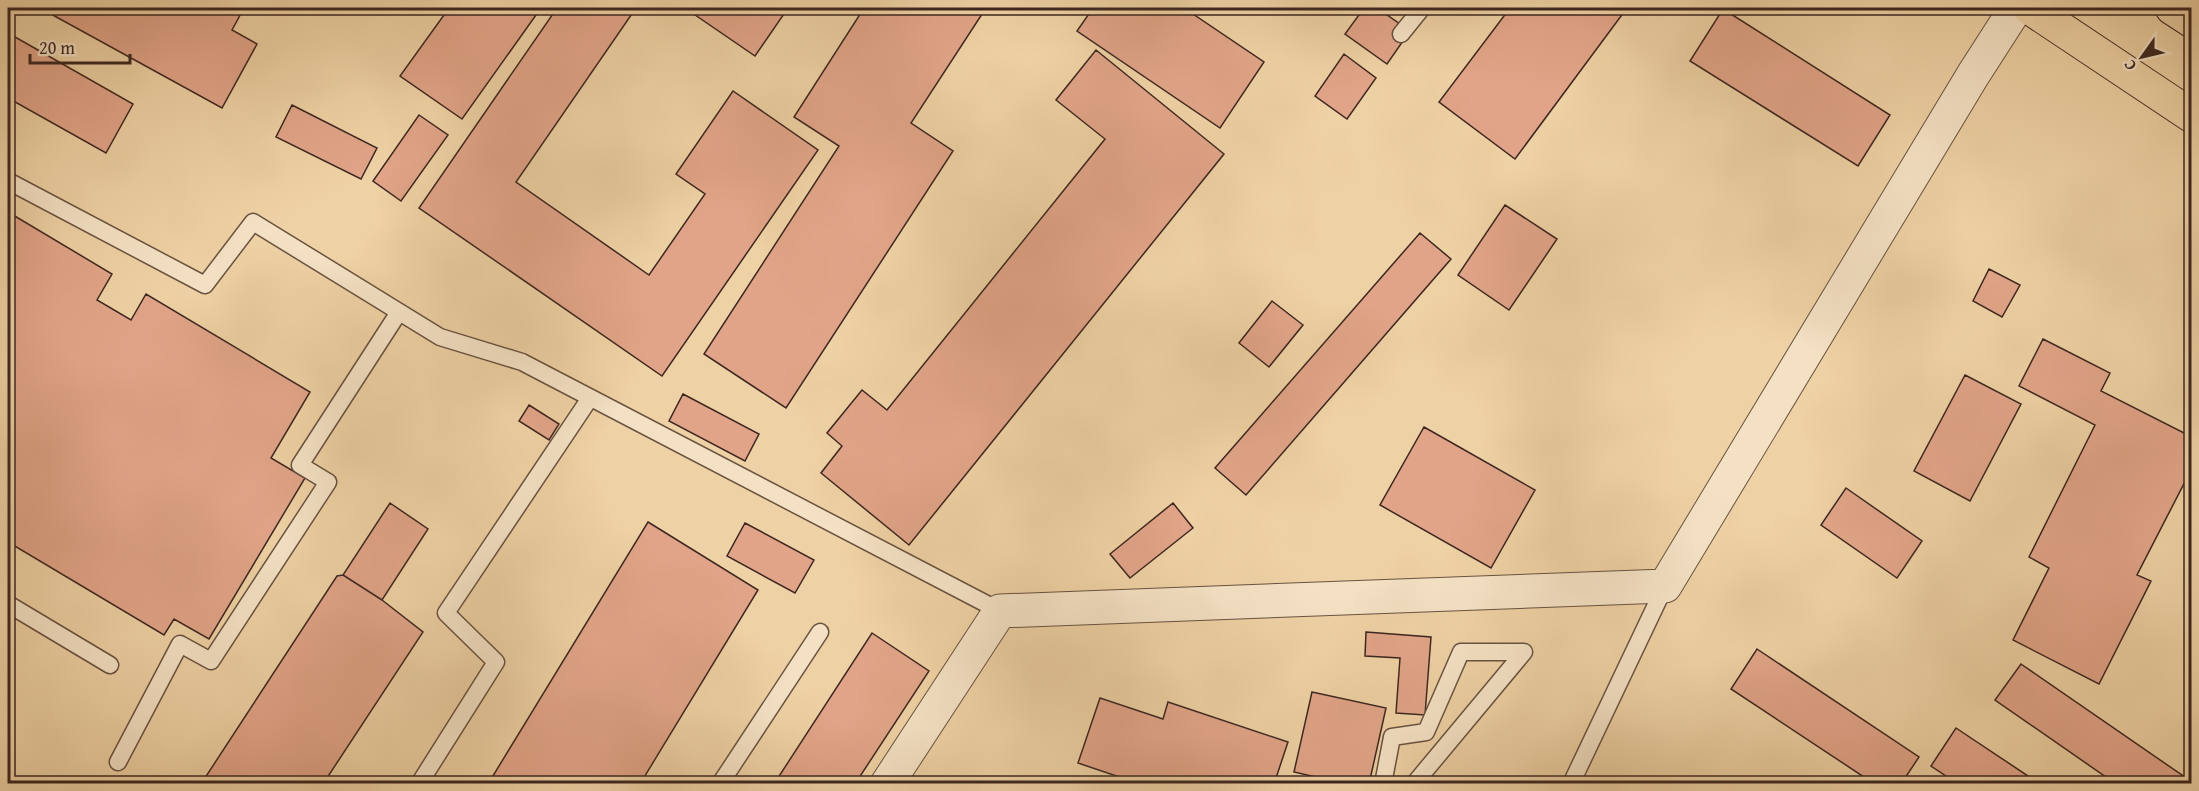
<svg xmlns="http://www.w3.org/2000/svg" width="2199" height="791" viewBox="0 0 2199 791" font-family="'Gentium Book Plus',serif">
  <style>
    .building { fill: #e1a488; stroke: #3d2720; stroke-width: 1.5 }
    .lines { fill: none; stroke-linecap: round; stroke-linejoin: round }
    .service-casing { stroke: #695241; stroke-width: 19 }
    .minor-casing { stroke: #695241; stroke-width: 35 }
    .primary-casing { stroke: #3d2720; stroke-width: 35 }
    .service { stroke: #f4e1c4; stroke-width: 16 }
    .minor { stroke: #f4e1c4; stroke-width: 33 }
    .primary { stroke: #eed1a4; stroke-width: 33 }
  </style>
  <rect width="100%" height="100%" fill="#eed1a4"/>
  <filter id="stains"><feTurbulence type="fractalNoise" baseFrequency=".00333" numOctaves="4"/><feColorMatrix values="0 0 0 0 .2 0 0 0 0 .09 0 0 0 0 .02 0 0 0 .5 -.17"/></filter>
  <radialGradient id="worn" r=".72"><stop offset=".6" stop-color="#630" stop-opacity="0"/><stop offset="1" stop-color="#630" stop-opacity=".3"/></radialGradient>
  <path class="building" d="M40 8H244L232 30 257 44 222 108Z
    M449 8H541L462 119 400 76Z
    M557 8H636L516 182 649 275 705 194 676 174 733 91 818 150 662 376 419 208Z
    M685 8H788L755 56Z
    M864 8H986L911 123 953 151 786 408 704 354 839 146 794 117Z
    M1093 8H1184L1264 62 1220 128 1077 31Z
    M1364 8H1377L1410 31 1387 64 1345 34Z
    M1510 8H1627L1515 159 1439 102Z
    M1723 9 1890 115 1858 166 1690 61Z
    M8 33 133 104 106 153 8 98Z
    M1096 50 1224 154 909 545 821 473 842 446 827 433 862 390 887 410 1105 139 1056 100Z
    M1344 54 1376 78 1347 119 1315 96Z
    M292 105 377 148 361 179 276 137Z
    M419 115 448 135 401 201 373 181Z
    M1505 205 1557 239 1509 310 1458 275Z
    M8 212 112 274 97 300 131 320 146 294 310 392 271 458 305 478 209 639 174 619 164 635 8 542Z
    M1420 233 1451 259 1246 495 1215 468Z
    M1989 269 2020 285 2002 317 1973 301Z
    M1272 301 1303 325 1269 367 1239 343Z
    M2043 339 2110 373 2101 391 2192 437V468L2137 575 2151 581 2099 684 2013 640 2049 568 2029 557 2095 425 2019 386Z
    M1965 375 2021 404 1970 501 1914 471Z
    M683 394 759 434 745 461 669 421Z
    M529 405 559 424 549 440 519 421Z
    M1424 427 1535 490 1491 568 1380 505Z
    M1846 488 1922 541 1897 578 1821 525Z
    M390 503 428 529 382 600 343 575Z
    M1173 503 1193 528 1130 578 1110 554Z
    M648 522 758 590 640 784H488Z
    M745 523 814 560 795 593 727 556Z
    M343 575 382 600 423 632 323 784H201L337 576Z
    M1366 632 1431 637 1425 715 1396 713 1400 658 1365 656Z
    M872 633 929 671 855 784H774Z
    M1757 649 1919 757 1901 784H1864L1867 779 1731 689Z
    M2021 664 2192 782V784H2116L1995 700Z
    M1312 692 1386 708 1369 784H1346L1294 772Z
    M1100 698 1163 719 1168 702 1288 742 1274 784H1140L1078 763Z
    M1956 728 2040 784H1958L1931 766Z"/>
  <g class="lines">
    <g class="service-casing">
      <path id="service" d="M1401 34 1422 8
        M8 181 205 285 253 222 440 337 522 362 1000 611
        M8 604 110 665
        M118 762 180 644 211 661 328 482 300 465 399 312
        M419 784 496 662 446 613 590 398
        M720 784 820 632
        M1383 784 1392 737 1426 732 1461 652H1524L1414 784
        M1571 784 1665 586"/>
    </g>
    <g class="minor-casing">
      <path id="minor" d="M887 784 1000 611 1665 586 1973 75 2016 8"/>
    </g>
    <g class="primary-casing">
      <path id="primary" d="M2030 8 2192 116
        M2172 8 2192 21"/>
    </g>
    <use href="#service" class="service"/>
    <use href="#minor" class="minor"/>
    <use href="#primary" class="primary"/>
  </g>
  <rect width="2199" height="791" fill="none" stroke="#eed1a4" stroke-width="30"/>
  <rect x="9" y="9" width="2181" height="773" fill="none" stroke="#3d2720" stroke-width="3"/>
  <rect x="15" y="15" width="2169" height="761" fill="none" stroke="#3d2720" stroke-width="1.5"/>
  <g transform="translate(2142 57) rotate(236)" stroke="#f4e1c4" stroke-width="4.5" paint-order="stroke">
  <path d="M0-4.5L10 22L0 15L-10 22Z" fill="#3d2720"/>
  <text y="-9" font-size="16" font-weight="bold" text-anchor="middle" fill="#3d2720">С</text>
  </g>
  <path d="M30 54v9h100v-9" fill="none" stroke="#3d2720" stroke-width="3"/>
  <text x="39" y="54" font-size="18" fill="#3d2720" stroke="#f4e1c4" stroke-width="4.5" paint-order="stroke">20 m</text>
  <rect width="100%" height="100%" filter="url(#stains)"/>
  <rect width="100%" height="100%" fill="url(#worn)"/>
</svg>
